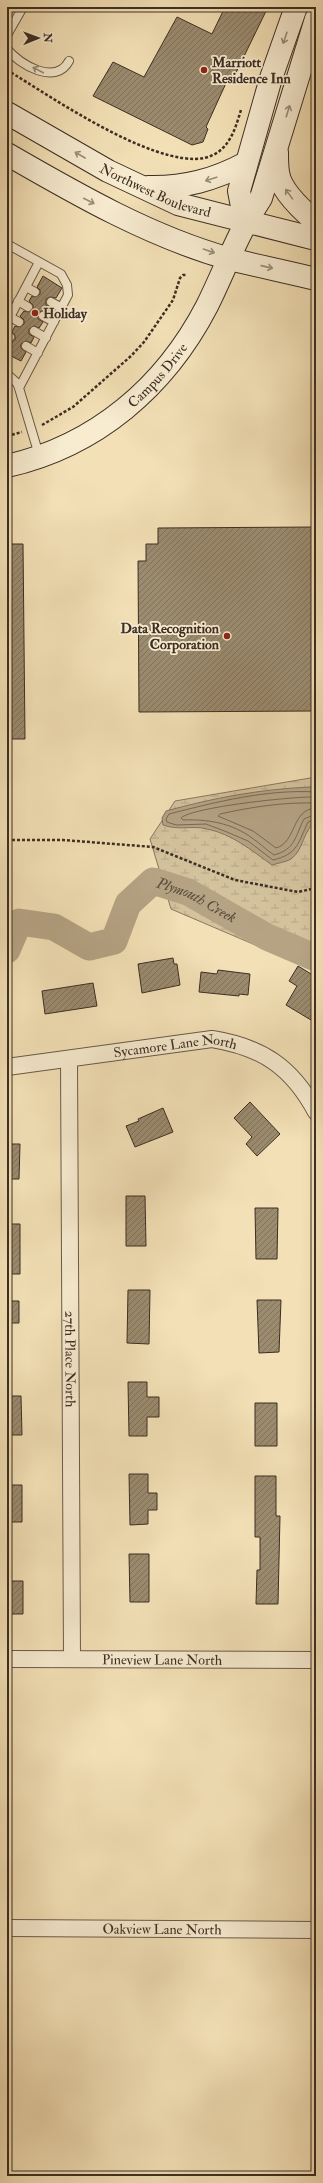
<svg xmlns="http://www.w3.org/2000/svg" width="323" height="2183" viewBox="0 0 323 2183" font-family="'IM FELL Double Pica',serif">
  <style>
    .wetland { fill: url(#wetland-marsh); stroke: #887860 }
    .water { fill: #b5a384; stroke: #85745d }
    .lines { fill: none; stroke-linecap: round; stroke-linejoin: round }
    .shore { stroke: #786854; stroke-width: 1 }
    .river { stroke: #b5a384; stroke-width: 27 }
    .building { fill: url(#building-hatch); stroke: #3c2e23 }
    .lane-casing { stroke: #6a5a48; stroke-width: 10 }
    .street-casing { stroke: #6a5a48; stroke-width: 18 }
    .secondary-casing { stroke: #3c2e23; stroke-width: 24 }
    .path { stroke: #3c2e23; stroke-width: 2.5; stroke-dasharray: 3 2; stroke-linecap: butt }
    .lane { stroke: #f7ebd0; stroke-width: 8 }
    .street { stroke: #f7ebd0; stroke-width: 16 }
    .secondary { stroke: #f7ebd0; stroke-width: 22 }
    .oneway { stroke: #9a8c7a }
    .poi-dot { fill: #8f2418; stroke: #f7ebd0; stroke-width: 1.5 }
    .labels { text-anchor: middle; stroke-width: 3.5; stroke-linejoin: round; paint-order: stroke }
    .poi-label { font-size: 14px; font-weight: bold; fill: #3c2e23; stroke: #f7ebd0; text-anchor: start }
    .street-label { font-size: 14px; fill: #3c2e23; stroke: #f7ebd0 }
    .water-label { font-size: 15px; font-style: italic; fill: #5a4b3b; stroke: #f7ebd0 }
  </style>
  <defs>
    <pattern id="wetland-marsh" width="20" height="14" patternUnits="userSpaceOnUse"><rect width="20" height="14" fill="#d4c29d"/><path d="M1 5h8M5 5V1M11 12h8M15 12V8" fill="none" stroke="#b7a787"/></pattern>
    <pattern id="building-hatch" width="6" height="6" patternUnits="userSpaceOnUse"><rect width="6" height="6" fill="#9b8b6f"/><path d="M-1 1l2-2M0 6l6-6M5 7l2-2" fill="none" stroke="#80725b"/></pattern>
  </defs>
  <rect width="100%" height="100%" fill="#f3e0b6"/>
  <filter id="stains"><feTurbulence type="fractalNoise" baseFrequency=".005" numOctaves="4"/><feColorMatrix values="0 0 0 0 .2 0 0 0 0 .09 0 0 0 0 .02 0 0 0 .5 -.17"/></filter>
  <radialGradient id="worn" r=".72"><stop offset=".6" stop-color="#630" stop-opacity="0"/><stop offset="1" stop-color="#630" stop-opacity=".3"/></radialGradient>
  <path class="wetland" d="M316 777V971L171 909 150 839 175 801Z"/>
  <path class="water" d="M311 787 316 788V822C303 829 304 850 291 859 286 862 278 863 272 865 251 850 232 834 207 829 192 825 180 831 163 825L162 818 166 811C213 798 261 789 311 787Z"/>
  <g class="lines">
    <path class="shore" d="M316 792C267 789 216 802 169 814L166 819 167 822 176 825 206 824 227 832 248 841 273 860C298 854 298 843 308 822L316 819
      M316 797C296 796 192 807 181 818L183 820C207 819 232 823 252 838 260 843 266 850 274 855 296 849 295 836 304 819L316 814
      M316 803C284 802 251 807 220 814L218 816 253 831 276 848C297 842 291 809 316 808"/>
    <path class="river" id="s1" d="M7 950 19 922 54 927 89 947 114 941 128 904 153 881 188 892 267 937 316 958"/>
  </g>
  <path class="building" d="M225 7H268L231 83 227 81 206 127 208 129 203 142 192 145 93 96 113 62 144 77 177 17 212 34Z
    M43 276 62 288 56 298 50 297 46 299V305L50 308 48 312 42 311 38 313V319L43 322 39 328 34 326 29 329V334L34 337 31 343 26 341 21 344V348L26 352 21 361 7 354V342H12L15 340V335L12 332 15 326 19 327 24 324V320L20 316 24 311 28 312 33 309V305L29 301 32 296 35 297 40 294V290L37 287Z
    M316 527V711L139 712 138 561H146V544H158V528Z
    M7 544H23L25 739H7Z
    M173 958 174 964H177L180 985 142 993 138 964Z
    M298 966 316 977V1023L286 1005 297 986 289 981Z
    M218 970 250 974 248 995 239 994V996L199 992 201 972 217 974Z
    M93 983 97 1006 45 1014 42 991Z
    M250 1102 280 1134 257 1156 246 1144 252 1137 234 1118Z
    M163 1108 173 1132 135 1147 126 1126 139 1121 138 1119Z
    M7 1144H20L19 1179H7Z
    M126 1196H145L146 1246H126Z
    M255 1208H278L277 1259H256Z
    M7 1224H20V1274H7Z
    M128 1290H150L149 1344 127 1343Z
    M257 1300H281L279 1352 259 1353Z
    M7 1301H19V1323H7Z
    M128 1382H147V1397H159V1417H147V1436H129Z
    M7 1396H21L22 1435H7Z
    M255 1403H277V1446H255Z
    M129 1474H148V1493H157V1510H148V1524L130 1525Z
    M255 1476H276V1516H280L278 1604H256L257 1570H260V1537H255Z
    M7 1485H22V1522H7Z
    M129 1554H149V1602H130Z
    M7 1581H23V1614H7Z"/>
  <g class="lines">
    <g class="lane-casing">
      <path id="lane" d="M7 35 23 7
        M7 49C20 65 56 86 69 61
        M7 244 61 274 67 285 68 295 19 388
        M26 287 35 292
        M18 301 28 307
        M51 302 62 308
        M43 316 54 322
        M10 317 19 322
        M7 323 39 262
        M34 331 46 338
        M7 335 10 337
        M26 346 38 353
        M7 374 17 383 19 388 39 455"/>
    </g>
    <g class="street-casing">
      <g id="street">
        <path id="s2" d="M69 1059 72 1659"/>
        <path id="s3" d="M7 1067 212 1039C262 1047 292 1067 316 1112"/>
        <path id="s4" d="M7 1659 316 1660"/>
        <path id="s5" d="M7 1928 316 1930"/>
      </g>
    </g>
    <g class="secondary-casing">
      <g id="secondary">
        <path id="s6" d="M7 113 108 171 178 204 316 239"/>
        <path d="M277 153C277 159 277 166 278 172 280 190 303 211 316 222"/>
        <path d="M7 154C78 195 151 237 230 259 258 266 287 272 316 279"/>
        <path d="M148 187C184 188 214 180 246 163"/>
        <path d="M245 222 239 191 271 78 296 7"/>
        <path id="s7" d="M7 466C96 446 165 387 207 306 225 270 238 232 261 198L316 19"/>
      </g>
    </g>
    <path class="path" d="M7 70C49 95 170 180 215 154 231 145 236 126 241 110
      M42 425 73 407 131 356 144 342 173 300 180 278 183 275H187
      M7 436 22 432
      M7 840H63L153 847 235 880 298 892 316 888"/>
    <use href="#lane" class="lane"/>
    <use href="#street" class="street"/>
    <use href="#secondary" class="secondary"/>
  </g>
  <defs><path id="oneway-shaft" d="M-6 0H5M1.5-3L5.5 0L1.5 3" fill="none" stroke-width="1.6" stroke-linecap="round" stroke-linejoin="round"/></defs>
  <g class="oneway">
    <use href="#oneway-shaft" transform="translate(285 38) rotate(109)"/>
    <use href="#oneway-shaft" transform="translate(38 70) rotate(-152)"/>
    <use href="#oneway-shaft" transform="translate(288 111) rotate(-73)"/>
    <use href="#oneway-shaft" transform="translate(80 155) rotate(-150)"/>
    <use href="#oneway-shaft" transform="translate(211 179) rotate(162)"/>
    <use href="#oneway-shaft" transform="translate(289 194) rotate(-126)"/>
    <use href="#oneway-shaft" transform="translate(89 201) rotate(27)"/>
    <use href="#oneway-shaft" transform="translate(209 251) rotate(19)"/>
    <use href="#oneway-shaft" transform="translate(267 267) rotate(13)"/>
  </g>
  <g class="poi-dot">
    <circle cx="204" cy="70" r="4"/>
    <circle cx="35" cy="313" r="4"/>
    <circle cx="227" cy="636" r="4"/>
  </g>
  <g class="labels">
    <g class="poi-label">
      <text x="212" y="67">Marriott<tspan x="212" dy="16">Residence Inn</tspan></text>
      <text x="43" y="318">Holiday</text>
      <text x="219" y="633" text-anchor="end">Data Recognition<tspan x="219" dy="16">Corporation</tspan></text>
    </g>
    <g class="street-label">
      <text dy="5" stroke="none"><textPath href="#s6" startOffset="168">Northwest Boulevard</textPath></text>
      <text dy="5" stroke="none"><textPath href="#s7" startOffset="179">Campus Drive</textPath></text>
      <text dy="5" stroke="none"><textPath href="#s3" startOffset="170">Sycamore Lane North</textPath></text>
      <text dy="5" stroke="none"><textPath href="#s2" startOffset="300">27th Place North</textPath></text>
      <text dy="5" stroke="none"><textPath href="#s4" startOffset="155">Pineview Lane North</textPath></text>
      <text dy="5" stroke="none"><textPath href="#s5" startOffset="155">Oakview Lane North</textPath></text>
    </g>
    <g class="water-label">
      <text dy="5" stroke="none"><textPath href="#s1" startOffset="253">Plymouth Creek</textPath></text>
    </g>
  </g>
  <rect width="323" height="2183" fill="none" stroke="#f3e0b6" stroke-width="24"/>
  <rect x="8" y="8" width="307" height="2167" fill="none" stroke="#3c2e23" stroke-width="2"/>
  <rect x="12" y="12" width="299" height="2159" fill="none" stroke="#3c2e23"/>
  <g transform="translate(38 38) rotate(89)" stroke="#f7ebd0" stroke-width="3" paint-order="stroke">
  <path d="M0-3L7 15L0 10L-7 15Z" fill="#3c2e23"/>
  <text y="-6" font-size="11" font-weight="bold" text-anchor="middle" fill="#3c2e23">N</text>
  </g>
  <rect width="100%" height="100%" filter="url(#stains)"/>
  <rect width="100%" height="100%" fill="url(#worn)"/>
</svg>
